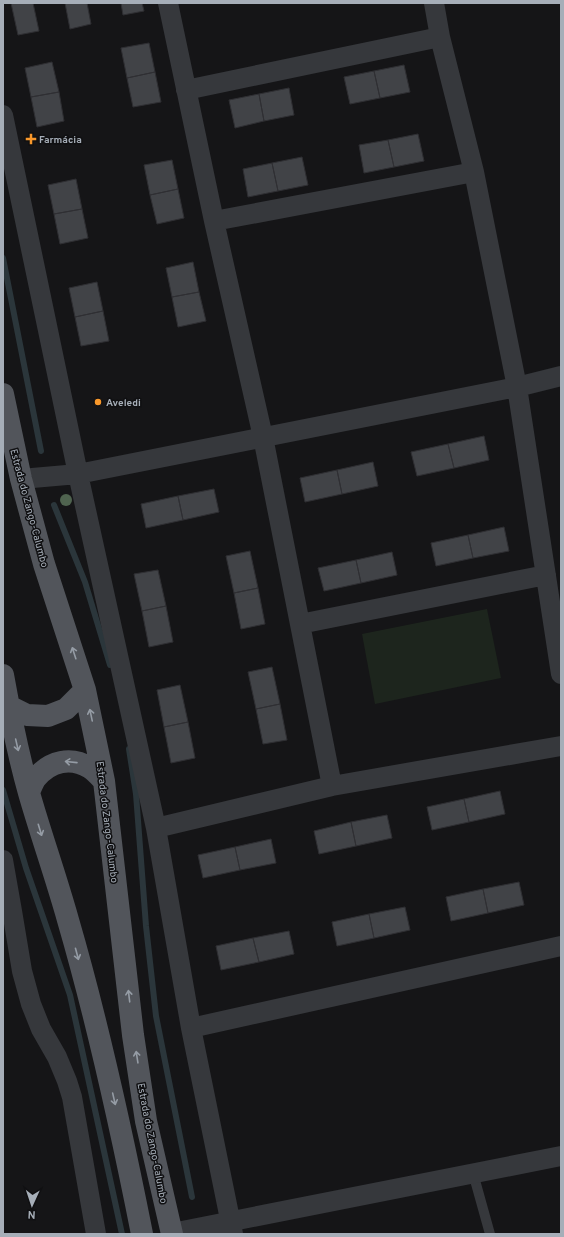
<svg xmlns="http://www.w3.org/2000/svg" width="564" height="1237" viewBox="0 0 564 1237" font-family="Overpass,sans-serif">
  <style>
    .green { fill: #1d251d }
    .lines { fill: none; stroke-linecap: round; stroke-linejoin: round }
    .stream { stroke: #2b363b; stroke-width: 6 }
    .building { fill: #414347; stroke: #2f2f33 }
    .service { stroke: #36383c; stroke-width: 10 }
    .minor { stroke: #36383c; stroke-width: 20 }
    .primary { stroke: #52555b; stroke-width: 22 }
    .tree { fill: #4f634f }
    .oneway { stroke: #959ca5 }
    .poi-dot { fill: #f9982b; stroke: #101012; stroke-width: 1.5 }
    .labels { text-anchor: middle; stroke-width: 3; stroke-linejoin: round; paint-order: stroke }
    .poi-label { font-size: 10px; font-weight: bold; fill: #a6aeb8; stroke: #101012; text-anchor: start }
    .street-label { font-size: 10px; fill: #a6aeb8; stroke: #101012 }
  </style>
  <rect width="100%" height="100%" fill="#151517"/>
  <path class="green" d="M487 609 501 678 375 704 362 634Z"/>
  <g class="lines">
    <path class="stream" d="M3 258 41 451
      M54 505 85 582 110 665
      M129 749 136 794 146 926 156 1016 192 1197
      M3 790 26 868 70 995 122 1234"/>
  </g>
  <path class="building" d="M11 3H33L39 31 18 35Z
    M65 3H87L91 24 70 29Z
    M121 3H142L144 11 123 15Z
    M149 43 155 72 127 78 121 48Z
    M52 62 59 92 31 97 25 68Z
    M404 65 410 92 380 98 374 71Z
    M374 71 380 98 350 104 344 77Z
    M155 72 161 102 133 107 127 78Z
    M289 88 294 115 264 121 259 94Z
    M59 92 64 121 37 127 31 97Z
    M259 94 264 121 235 128 229 100Z
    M418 134 424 161 394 167 388 140Z
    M388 140 394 167 364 173 359 145Z
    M302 157 308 185 278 191 272 163Z
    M172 160 178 189 150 195 144 165Z
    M272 163 278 191 248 197 243 169Z
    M76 179 82 209 54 214 48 185Z
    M178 189 184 218 157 224 150 195Z
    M82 209 88 238 60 244 54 214Z
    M193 262 199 292 172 297 166 268Z
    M97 282 103 311 75 317 69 288Z
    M199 292 206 321 178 327 172 297Z
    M103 311 109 341 81 346 75 317Z
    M484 436 489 460 454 468 448 444Z
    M448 444 454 468 417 476 411 452Z
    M373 462 378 486 342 494 337 470Z
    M337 470 342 494 305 502 300 478Z
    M214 489 219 512 183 520 178 496Z
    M178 496 183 520 146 528 141 504Z
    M504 527 509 551 473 558 468 535Z
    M468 535 473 558 436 566 431 543Z
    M250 551 258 588 234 593 226 556Z
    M392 552 397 575 361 583 356 560Z
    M356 560 361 583 324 591 318 568Z
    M158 570 166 606 142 611 134 574Z
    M258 588 265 624 241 629 234 593Z
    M166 606 173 642 149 647 142 611Z
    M272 667 280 704 256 709 248 672Z
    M180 685 188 722 164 727 157 690Z
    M280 704 287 740 263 744 256 709Z
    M188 722 195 758 171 763 164 727Z
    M500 791 505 814 469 822 464 799Z
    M464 799 469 822 432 830 427 807Z
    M387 815 392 838 356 846 351 822Z
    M351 822 356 846 319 854 314 831Z
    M271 839 276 863 240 870 235 847Z
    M235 847 240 870 203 878 198 855Z
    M519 882 524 905 488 913 483 889Z
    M483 889 488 913 451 921 446 897Z
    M405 907 410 930 374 938 369 914Z
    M369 914 374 938 337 946 332 922Z
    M289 931 294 954 259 962 253 938Z
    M253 938 259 962 221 970 216 946Z"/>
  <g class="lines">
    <path class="service" d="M473 1173 490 1234"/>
    <path class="minor" d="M168 3 214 221 263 437 332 786
      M434 3 440 37 474 172 517 387 561 674
      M186 90 440 37
      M3 115 78 474 156 828 191 1028 233 1234
      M214 221 474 172
      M21 479 78 474 517 387 561 376
      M300 624 546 575
      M156 828 332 786 561 746
      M3 860 12 911 22 971 31 1004 41 1029 57 1057 67 1081 72 1097 96 1234
      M191 1028 561 946
      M172 1233 561 1156"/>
    <path class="primary" d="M3 394 21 479 44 564 85 690 104 781 133 1035 146 1121 172 1234
      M3 675C10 714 18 754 29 793 41 835 56 877 68 920 98 1023 121 1128 142 1234
      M9 706 27 715 48 716 66 709 85 690
      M29 792C31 788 33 782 36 778 50 761 71 756 90 768 95 771 100 777 104 781"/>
  </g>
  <circle class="tree" cx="66" cy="500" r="6"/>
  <defs><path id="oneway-shaft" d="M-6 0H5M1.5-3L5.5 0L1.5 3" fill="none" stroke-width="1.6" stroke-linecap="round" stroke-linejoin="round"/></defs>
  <g class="oneway">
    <use href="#oneway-shaft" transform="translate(74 653) rotate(-108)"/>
    <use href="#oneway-shaft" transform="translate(91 715) rotate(-102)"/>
    <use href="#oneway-shaft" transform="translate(17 745) rotate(77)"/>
    <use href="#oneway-shaft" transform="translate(71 762) rotate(-174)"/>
    <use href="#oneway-shaft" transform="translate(40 830) rotate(73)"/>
    <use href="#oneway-shaft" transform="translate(77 954) rotate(75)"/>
    <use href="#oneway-shaft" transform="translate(129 996) rotate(-97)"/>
    <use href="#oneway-shaft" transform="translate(137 1057) rotate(-99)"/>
    <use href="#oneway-shaft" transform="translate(114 1099) rotate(77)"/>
  </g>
  <g class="poi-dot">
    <path d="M29 133h4v4h4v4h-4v4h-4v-4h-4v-4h4z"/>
    <circle cx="98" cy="402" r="4"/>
  </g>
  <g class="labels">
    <g class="poi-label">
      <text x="39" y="143">Farmácia</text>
      <text x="106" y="406">Aveledi</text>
    </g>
    <g class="street-label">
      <text transform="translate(30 508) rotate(75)" y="4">Estrada do Zango-Calumbo</text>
      <text transform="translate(108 822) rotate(83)" y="4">Estrada do Zango-Calumbo</text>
      <text transform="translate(153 1143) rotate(79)" y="4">Estrada do Zango-Calumbo</text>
    </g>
  </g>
  <rect width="564" height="1237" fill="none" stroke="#a6aeb8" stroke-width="8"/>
  <g transform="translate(32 1205) rotate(183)" stroke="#101012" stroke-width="3" paint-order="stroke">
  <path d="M0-3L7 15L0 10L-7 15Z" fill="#a6aeb8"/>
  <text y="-6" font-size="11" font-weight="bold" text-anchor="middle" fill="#a6aeb8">N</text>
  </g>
</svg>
